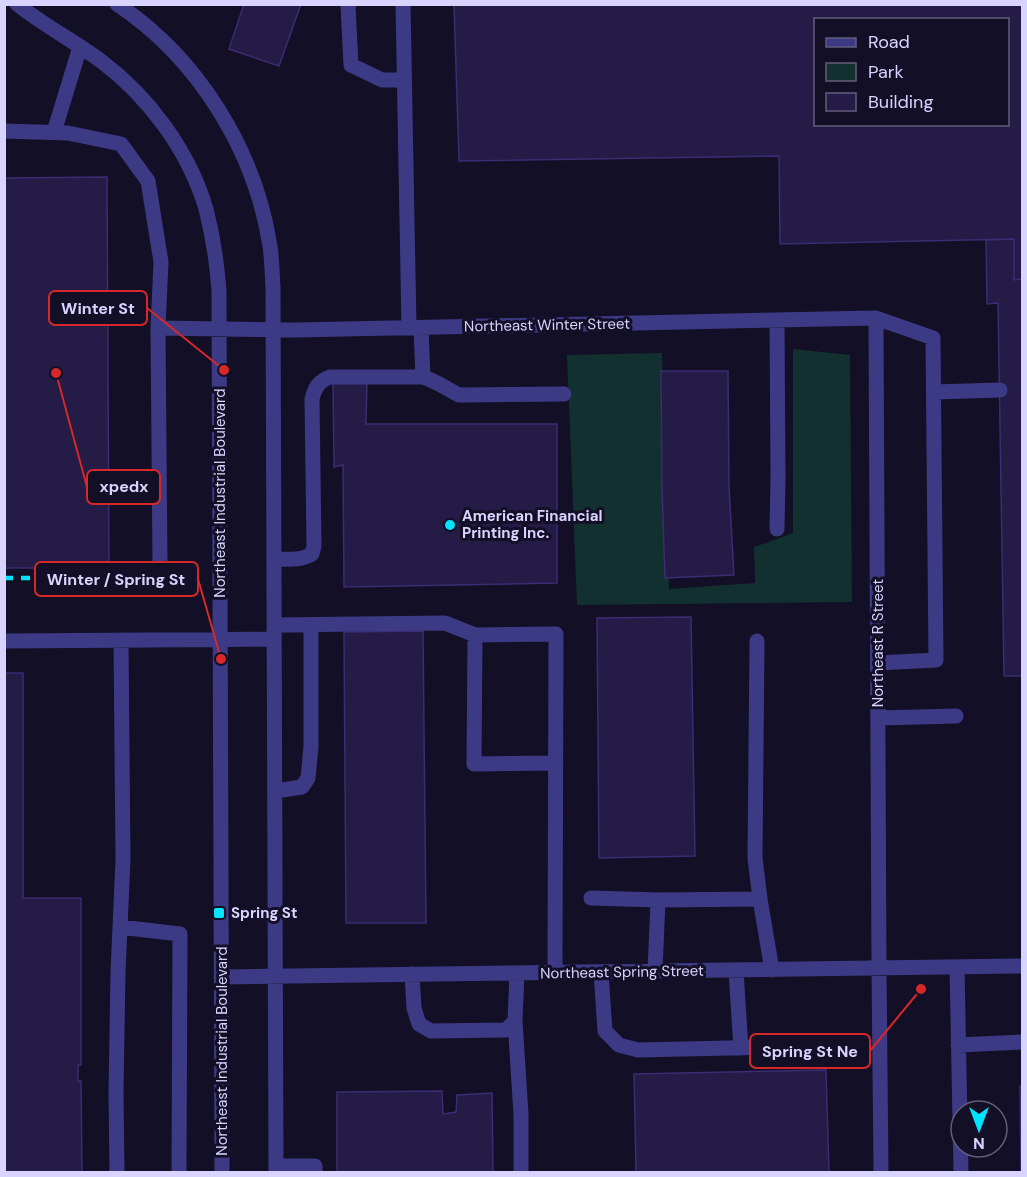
<svg xmlns="http://www.w3.org/2000/svg" width="1027" height="1177" viewBox="0 0 1027 1177" font-family="'DM Sans',sans-serif">
  <style>
    .green { fill: #12302f }
    .building { fill: #241b47; stroke: #3b2d73; stroke-width: 1.5; fill-rule: evenodd }
    .lines { fill: none; stroke-linecap: round; stroke-linejoin: round }
    .minor { stroke: #3d3a85; stroke-width: 15 }
    .rail { stroke: #00e5ff; stroke-width: 4.5; stroke-dasharray: 9 8; stroke-linecap: butt }
    .poi-dot { fill: #00e5ff; stroke: #130f26; stroke-width: 2 }
    .labels { text-anchor: middle; stroke-width: 6; stroke-linejoin: round; paint-order: stroke }
    .street-label { font-size: 15px; fill: #d9d4ff; stroke: #130f26 }
    .poi-label { font-size: 15px; font-weight: bold; fill: #d9d4ff; stroke: #130f26; text-anchor: start }
    .leader { fill: none; stroke: #d62828; stroke-width: 2 }
    .callout-dot { fill: #d62828; stroke: #130f26; stroke-width: 2 }
    .callout { fill: #130f26; stroke: #d62828; stroke-width: 2 }
    .callout-label { font-size: 16px; text-anchor: middle; font-weight: bold; fill: #d9d4ff }
  </style>
  <rect width="100%" height="100%" fill="#130f26"/>
  <path class="green" d="M793 349 850 355 852 602 577 605 567 355 662 353 669 589 755 583 754 547 793 533Z"/>
  <path class="building" d="M244 4H301L279 66 229 49Z
    M454 4H1022V279L1014 280V239L780 244 779 156 459 161ZM816 20H1008V124H816Z
    M107 177 109 568H4V178Z
    M1014 239V280L1022 279V676H1004L998 303 987 304 986 240Z
    M661 371H728L729 487 734 575 665 578 662 488Z
    M367 380 366 424H557V583L344 587 343 465 334 467 333 381Z
    M691 617 695 856 599 858 597 618Z
    M423 631 426 923H346L344 632Z
    M4 673H23V898H81V1065H78V1081H81L82 1172H4Z
    M826 1070 829 1172H636L634 1074Z
    M1020 1086H1022V1172H1021Z
    M442 1091 443 1114 456 1112 457 1095 492 1093 493 1172H337V1092Z"/>
  <g class="lines">
    <path class="minor" d="M17 4C43 25 74 41 101 61 149 97 189 151 206 209 213 236 217 263 219 291L222 1172
      M117 4C198 58 255 150 270 246 272 259 272 273 273 287L276 1172
      M349 4 348 6 351 65 382 80H403
      M403 4 409 328
      M4 131 68 133 121 144 148 181 161 262 158 328
      M54 132 80 47
      M876 318 879 968 881 1172
      M421 328 423 377
      M934 392 1000 390
      M777 529 778 477 777 320
      M274 559C286 559 301 561 312 554L314 546 312 399C315 387 319 381 330 377H423C436 381 447 389 459 395L564 394
      M160 563 158 328 297 330 876 318 933 338 936 660 878 663
      M274 625 445 623 475 635
      M4 641 274 639
      M757 641 755 858 760 899
      M878 718 956 716
      M275 791 302 787 308 778 311 747V625
      M591 898 658 900
      M120 927 180 934 179 1172
      M957 967 961 1172
      M655 971 658 900 760 899 772 970
      M736 971 741 1048
      M601 972 605 1031 619 1045 638 1050 821 1046
      M555 973 556 634 475 635 474 764 556 763
      M412 974 414 1008 419 1024 431 1031 506 1030 515 1021 517 973
      M221 977 1022 966
      M515 1021 521 1114V1172
      M958 1045 1022 1042
      M276 1166H315V1172
      M117 1172 116 1093 118 972 123 860 121 640"/>
    <path class="rail" d="M4 578H107"/>
  </g>
  <g class="poi-dot">
    <circle cx="450" cy="525" r="6"/>
    <rect x="213" y="907" width="12" height="12" rx="3"/>
  </g>
  <g class="labels">
    <g class="street-label">
      <text transform="translate(547 325) rotate(-1)" y="5">Northeast Winter Street</text>
      <text transform="translate(220 493) rotate(-90)" y="5">Northeast Industrial Boulevard</text>
      <text transform="translate(878 643) rotate(-90)" y="5">Northeast R Street</text>
      <text transform="translate(622 972) rotate(-1)" y="5">Northeast Spring Street</text>
      <text transform="translate(222 1051) rotate(-90)" y="5">Northeast Industrial Boulevard</text>
    </g>
    <g class="poi-label">
      <text x="462" y="521">American Financial<tspan x="462" dy="17">Printing Inc.</tspan></text>
      <text x="231" y="918">Spring St</text>
    </g>
  </g>
  <path class="leader" d="M224 370L147 308M56 373L87 487M221 659L198 579M921 989L870 1051"/>
  <g class="callout-dot">
    <circle cx="224" cy="370" r="6"/>
    <circle cx="56" cy="373" r="6"/>
    <circle cx="221" cy="659" r="6"/>
    <circle cx="921" cy="989" r="6"/>
  </g>
  <g class="callout">
    <rect x="49" y="291" width="98" height="34" rx="6"/>
    <rect x="87" y="470" width="73" height="34" rx="6"/>
    <rect x="35" y="562" width="163" height="34" rx="6"/>
    <rect x="750" y="1034" width="120" height="34" rx="6"/>
  </g>
  <g class="callout-label">
    <text x="98" y="314">Winter St</text>
    <text x="124" y="492">xpedx</text>
    <text x="116" y="585">Winter / Spring St</text>
    <text x="810" y="1057">Spring St Ne</text>
  </g>
  <rect width="1027" height="1177" fill="none" stroke="#d9d4ff" stroke-width="12"/>
  <rect x="814" y="18" width="195" height="108" fill="#130f26" stroke="#625e7d" stroke-width="1.5"/>
  <rect x="826" y="38" width="30" height="9" fill="#3d3a85" stroke="#625e7d" stroke-width="1.5"/>
  <text x="868" y="48" font-size="18" fill="#d9d4ff">Road</text>
  <rect x="826" y="63" width="30" height="18" fill="#12302f" stroke="#625e7d" stroke-width="1.5"/>
  <text x="868" y="78" font-size="18" fill="#d9d4ff">Park</text>
  <rect x="826" y="93" width="30" height="18" fill="#241b47" stroke="#625e7d" stroke-width="1.5"/>
  <text x="868" y="108" font-size="18" fill="#d9d4ff">Building</text>
  <g transform="translate(979 1129) rotate(180)"><circle r="28" fill="#130f26" stroke="#625e7d" stroke-width="1.5"/>
  <path d="M0-4.5L10 22L0 15L-10 22Z" fill="#00e5ff"/>
  <text y="-9" font-size="16" font-weight="bold" text-anchor="middle" fill="#d9d4ff">N</text>
  </g>
</svg>
